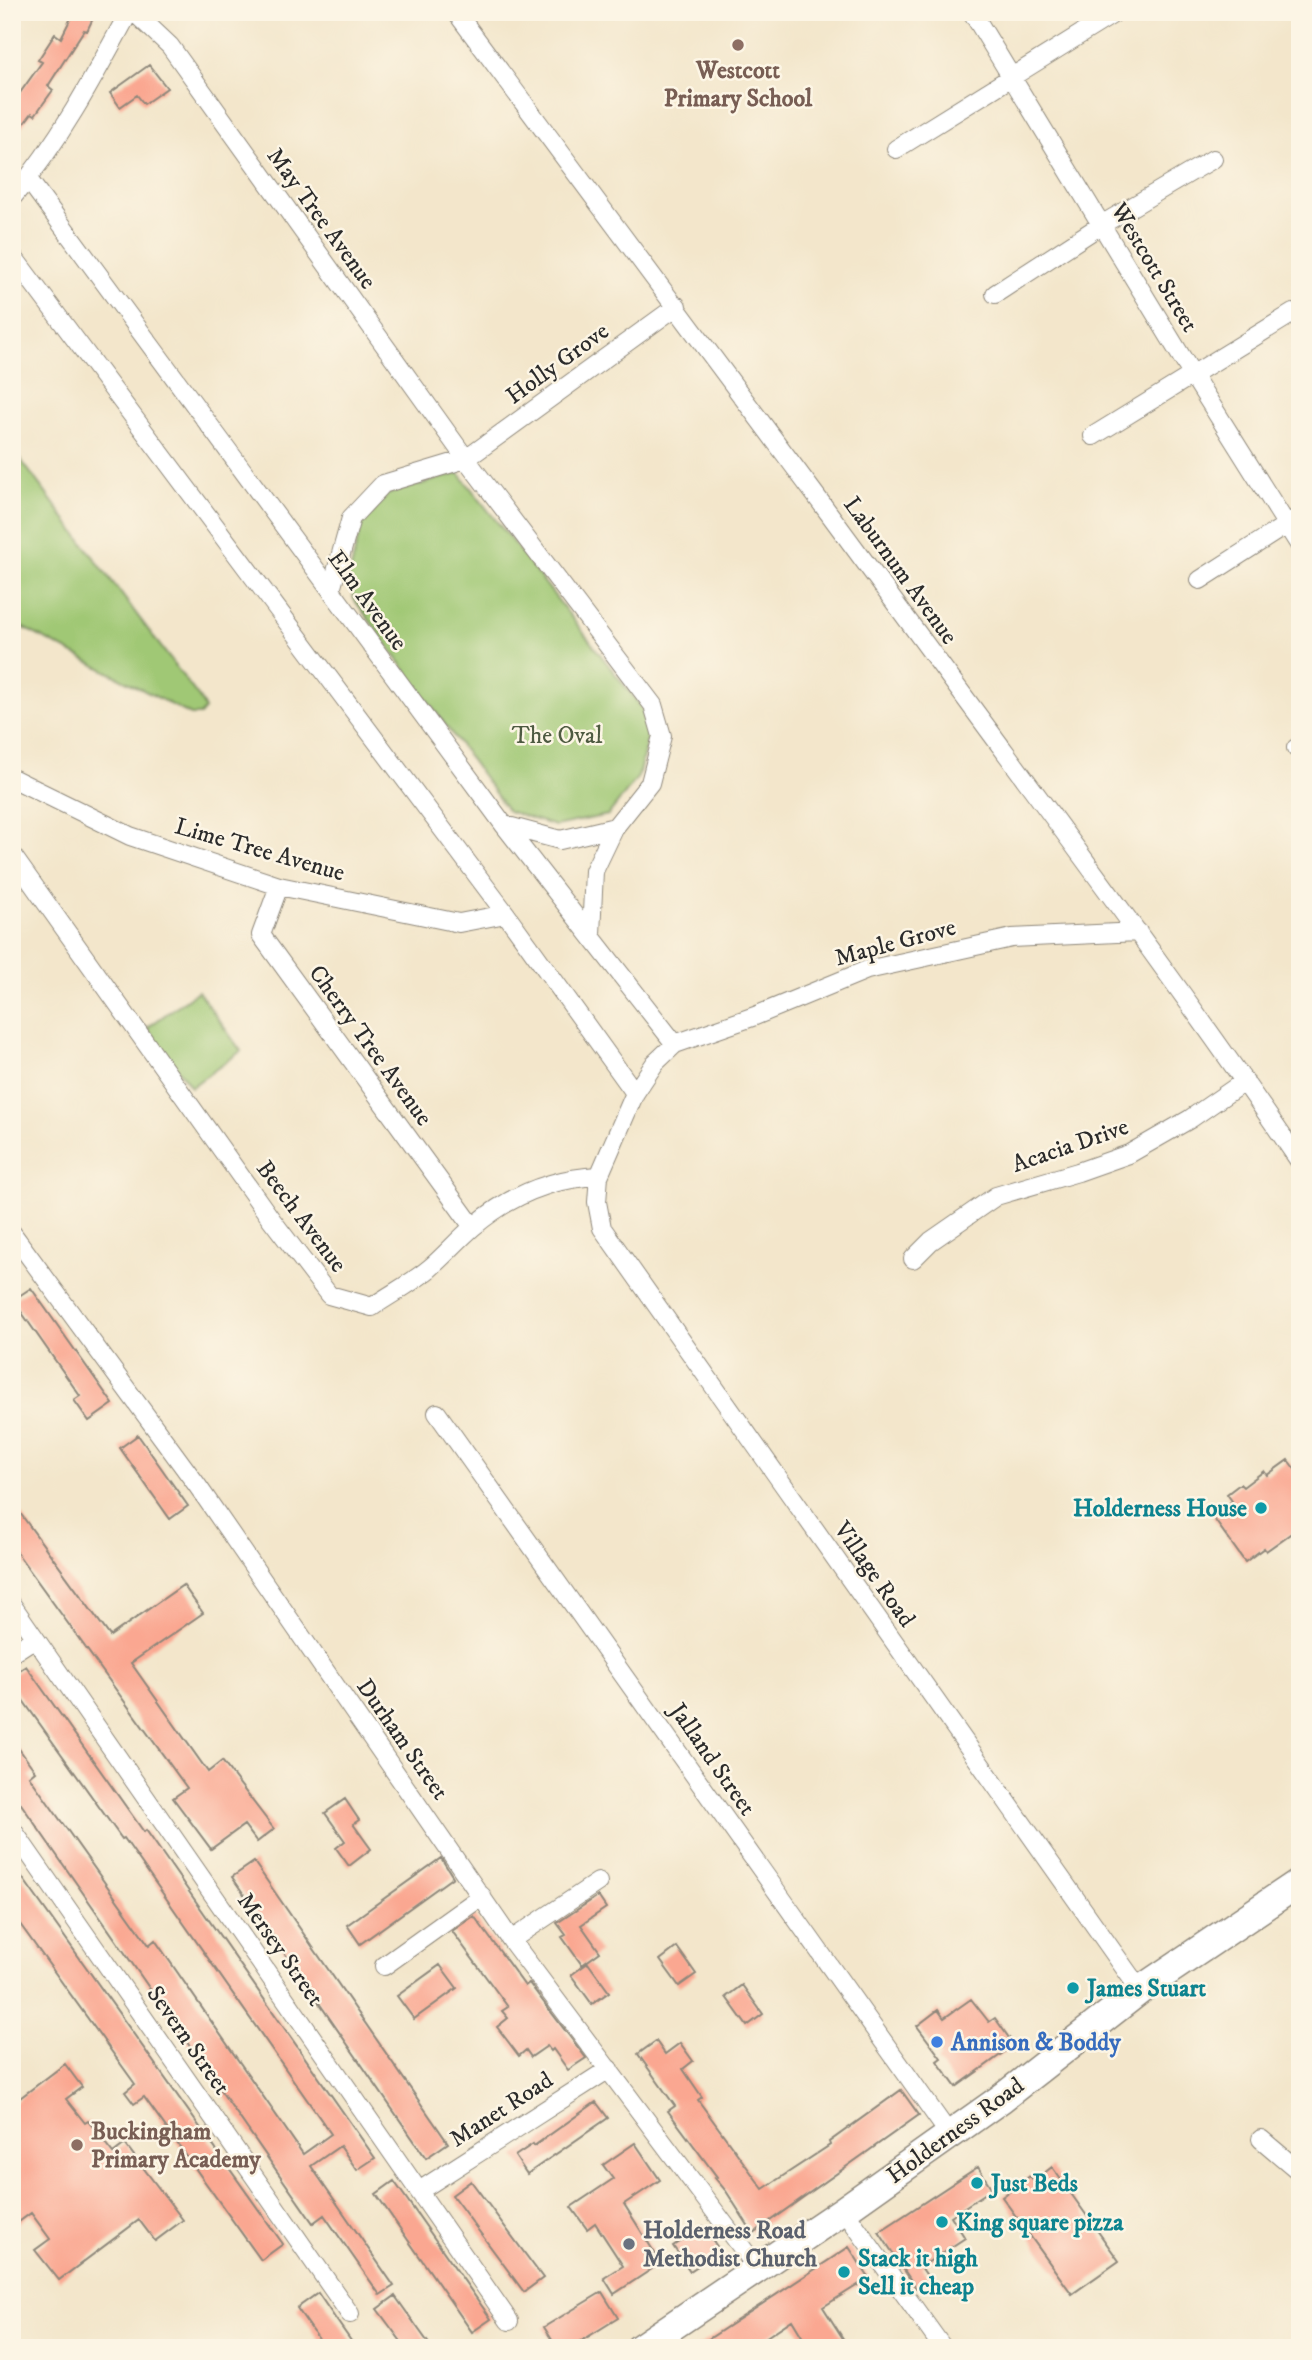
<svg xmlns="http://www.w3.org/2000/svg" width="1312" height="2360" viewBox="0 0 1312 2360" font-family="'IM FELL DW Pica',serif">
  <style>
    .green { fill: #a0c874; stroke: #667a50; stroke-width: 2 }
    .building { fill: #faa791 }
    .lines { fill: none; stroke-linecap: round; stroke-linejoin: round }
    .minor-casing { stroke: #8f887b; stroke-width: 20 }
    .trunk-casing { stroke: #8f887b; stroke-width: 31 }
    .minor { stroke: #fff; stroke-width: 18 }
    .trunk { stroke: #fff; stroke-width: 28 }
    .education-dot { fill: #8d6e63; stroke: #fcf5e5; stroke-width: 2.5 }
    .culture-dot { fill: #0f9aa8; stroke: #fcf5e5; stroke-width: 2.5 }
    .shop-dot { fill: #3f7fe0; stroke: #fcf5e5; stroke-width: 2.5 }
    .worship-dot { fill: #6b7280; stroke: #fcf5e5; stroke-width: 2.5 }
    .labels { text-anchor: middle; stroke-width: 5; stroke-linejoin: round; paint-order: stroke }
    .education-label { font-size: 24px; font-weight: bold; fill: #785e54; stroke: #fcf5e5 }
    .street-label { font-size: 24px; fill: #2b2b2b; stroke: #fcf5e5 }
    .park-label { font-size: 24px; fill: #4e5a41; stroke: #fcf5e5 }
    .culture-label { font-size: 24px; font-weight: bold; fill: #0d838f; stroke: #fcf5e5; text-anchor: start }
    .shop-label { font-size: 24px; font-weight: bold; fill: #366cbe; stroke: #fcf5e5; text-anchor: start }
    .worship-label { font-size: 24px; font-weight: bold; fill: #5b616d; stroke: #fcf5e5; text-anchor: start }
  </style>
  <rect width="100%" height="100%" fill="#fcf5e5"/>
  <filter id="ink" filterUnits="userSpaceOnUse"><feTurbulence type="fractalNoise" baseFrequency=".0143" numOctaves="2"/><feDisplacementMap in="SourceGraphic" scale="14" xChannelSelector="R" yChannelSelector="G"/><feConvolveMatrix kernelMatrix="1 2 1 2 8 2 1 2 1" color-interpolation-filters="sRGB"/></filter>
  <filter id="wash" filterUnits="userSpaceOnUse"><feTurbulence type="fractalNoise" baseFrequency=".00686" numOctaves="4" result="noise"/><feDisplacementMap in="SourceGraphic" scale="28" xChannelSelector="R" yChannelSelector="G"/><feGaussianBlur stdDeviation="1.57" result="paint"/><feColorMatrix in="noise" values="0 0 0 0 0 0 0 0 0 0 0 0 0 0 0 0 0 1.4 0 .05"/><feComposite in="paint" operator="in"/></filter>
  <g filter="url(#wash)">
    <rect width="100%" height="100%" fill="#f3e6cb"/>
    <path class="green" d="M12 448 200 699 205 709 200 715H191L12 622Z
      M459 473 642 708 648 736 638 777 608 815 555 826 508 811 354 599 349 577 361 526 388 494Z
      M198 991 241 1051 191 1087 147 1028Z"/>
    <g id="blocks">
      <path class="building" d="M74 12H96L87 31 84 30 48 86 53 90 35 115 32 113 12 139V104L42 62 38 60 55 34 61 38Z
        M149 65 167 88 144 104 137 95 120 107 110 93Z
        M31 1288 113 1404 89 1421 74 1400 80 1396 13 1300Z
        M138 1435 188 1506 170 1519 120 1448Z
        M1288 1460 1300 1476V1527L1266 1551 1264 1548 1245 1562 1212 1516 1232 1501 1227 1494 1240 1484 1243 1487 1264 1471 1267 1475Z
        M12 1502 110 1636 183 1585 203 1613 131 1663 208 1772 222 1761 274 1829 257 1842 244 1825 211 1849 173 1798 187 1788 12 1546Z
        M26 1666 144 1832 146 1830 375 2158 357 2170 340 2146 311 2166 394 2286 380 2295 324 2215 313 2223 12 1791V1739L35 1771 29 1776 149 1945 155 1940 303 2154 331 2134 124 1838 122 1839 12 1685V1675Z
        M345 1799 359 1820 353 1824 371 1849 349 1866 336 1848 345 1841 325 1813Z
        M441 1858 453 1877 360 1944 347 1925Z
        M254 1862 448 2143 426 2158 232 1877Z
        M12 1863 283 2244 261 2260 144 2097 134 2104 125 2092 135 2084 12 1913Z
        M598 1896 606 1908 581 1925 600 1952 582 1965 562 1937 566 1935 557 1923Z
        M474 1916 525 1986 529 1983 586 2058 568 2070 553 2049 551 2051 547 2046 531 2057 526 2050 519 2056 497 2027 508 2018 502 2011 508 2007 452 1931Z
        M677 1947 696 1974 679 1986 660 1960Z
        M588 1963 609 1992 592 2004 571 1975Z
        M440 1965 457 1988 414 2019 397 1996Z
        M742 1985 763 2014 747 2026 726 1997Z
        M971 1999 989 2022 995 2018 1014 2045 956 2087 937 2061 941 2058 917 2026 938 2010 944 2018Z
        M656 2041 665 2054 680 2043 693 2061 683 2069 702 2097 698 2100 763 2189 830 2145 829 2142 901 2090 919 2115 753 2233 726 2191 715 2178 717 2177 668 2111 675 2106 638 2054Z
        M65 2064 82 2087 66 2099 85 2123 88 2121 113 2153 125 2144 183 2220 155 2241 139 2220 59 2280 35 2250 50 2239 31 2213 12 2227V2104Z
        M596 2102 608 2118 527 2174 515 2156 533 2144 534 2146Z
        M635 2143 660 2180 624 2204 661 2263 614 2294 604 2278 623 2266 595 2223 587 2229 571 2207 613 2179 603 2165Z
        M978 2167 992 2189 951 2216 965 2238 921 2267 930 2280 916 2288 879 2232Z
        M1052 2167 1119 2261 1072 2294 1002 2197 1030 2176 1034 2181Z
        M394 2181 491 2319 472 2332 376 2194Z
        M471 2181 543 2278 524 2292 452 2195Z
        M703 2226 720 2251 690 2271 673 2246Z
        M849 2247 869 2278 823 2307 849 2348H809L792 2320 750 2348H695Z
        M602 2292 618 2318 570 2348H557L544 2327Z
        M318 2293 335 2318 356 2348H325L297 2308Z
        M395 2296 412 2320 432 2348H406L377 2309Z"/>
    </g>
  </g>
  <g filter="url(#ink)">
    <use href="#blocks" fill-opacity="0" stroke="#8f887b" stroke-width="2"/>
    <g class="lines">
      <g class="minor-casing">
        <path id="minor" d="M134 12 170 46 466 459 677 306
          M456 12C625 238 793 464 960 691 1075 847 1191 1002 1300 1162
          M972 12 1192 374 1300 546
          M896 149 1113 14
          M28 179 504 825 675 1044
          M12 198C60 141 94 77 129 12
          M12 255 506 914 635 1093
          M995 294 1101 225 1213 159
          M1093 436 1293 313
          M1200 580 1300 516
          M331 590 351 518 383 484 466 459 653 705 662 736 650 783 615 827 594 871 591 934
          M1296 748 1300 746
          M12 778 130 836 279 886 459 923 506 914
          M504 825 560 840 615 827
          M12 855 271 1219 329 1295 372 1307C391 1294 412 1283 430 1268 445 1255 458 1240 473 1227 509 1196 552 1178 599 1176L635 1093 655 1063 675 1044 755 1016 867 970 1012 938 1138 932
          M279 886 261 935 473 1227
          M599 1176 597 1202 602 1228 1140 1990
          M12 1233 197 1485 511 1940 758 2269
          M913 1259 931 1241 996 1196 1078 1172 1129 1154 1190 1119 1245 1081
          M437 1413 949 2134
          M12 1605 509 2321
          M12 1653 35 1638
          M12 1829 350 2314
          M511 1940 598 1882
          M384 1966 482 1896
          M1261 2139 1300 2172
          M419 2191 609 2069
          M844 2210 943 2348"/>
      </g>
      <g class="trunk-casing">
        <path id="trunk" d="M640 2348 844 2210 1002 2098 1140 1990 1300 1882"/>
      </g>
      <use href="#minor" class="minor"/>
      <use href="#trunk" class="trunk"/>
    </g>
  </g>
  <g class="education-dot">
    <circle cx="738" cy="45" r="7"/>
    <circle cx="77" cy="2145" r="7"/>
  </g>
  <g class="culture-dot">
    <circle cx="1261" cy="1508" r="7"/>
    <circle cx="1073" cy="1988" r="7"/>
    <circle cx="977" cy="2183" r="7"/>
    <circle cx="942" cy="2222" r="7"/>
    <circle cx="844" cy="2272" r="7"/>
  </g>
  <circle class="shop-dot" cx="937" cy="2042" r="7"/>
  <circle class="worship-dot" cx="629" cy="2244" r="7"/>
  <g class="labels">
    <g class="education-label">
      <text x="738" y="78">Westcott<tspan x="738" dy="28">Primary School</tspan></text>
      <text x="91" y="2139" text-anchor="start">Buckingham<tspan x="91" dy="28">Primary Academy</tspan></text>
    </g>
    <g class="street-label">
      <text transform="translate(322 218) rotate(54)" y="8">May Tree Avenue</text>
      <text transform="translate(1155 267) rotate(59)" y="8">Westcott Street</text>
      <text transform="translate(557 363) rotate(-36)" y="8">Holly Grove</text>
      <text transform="translate(901 570) rotate(54)" y="8">Laburnum Avenue</text>
      <text transform="translate(368 600) rotate(54)" y="8">Elm Avenue</text>
      <text transform="translate(260 849) rotate(16)" y="8">Lime Tree Avenue</text>
      <text transform="translate(895 942) rotate(-15)" y="8">Maple Grove</text>
      <text transform="translate(371 1045) rotate(54)" y="8">Cherry Tree Avenue</text>
      <text transform="translate(1070 1145) rotate(-19)" y="8">Acacia Drive</text>
      <text transform="translate(302 1216) rotate(53)" y="8">Beech Avenue</text>
      <text transform="translate(875 1574) rotate(55)" y="8">Village Road</text>
      <text transform="translate(403 1739) rotate(55)" y="8">Durham Street</text>
      <text transform="translate(713 1759) rotate(55)" y="8">Jalland Street</text>
      <text transform="translate(281 1949) rotate(55)" y="8">Mersey Street</text>
      <text transform="translate(189 2040) rotate(55)" y="8">Severn Street</text>
      <text transform="translate(501 2109) rotate(-33)" y="8">Manet Road</text>
      <text transform="translate(955 2130) rotate(-36)" y="8">Holderness Road</text>
    </g>
    <g class="park-label">
      <text x="557" y="743">The Oval</text>
    </g>
    <g class="culture-label">
      <text x="1247" y="1516" text-anchor="end">Holderness House</text>
      <text x="1087" y="1996">James Stuart</text>
      <text x="991" y="2191">Just Beds</text>
      <text x="956" y="2230">King square pizza</text>
      <text x="858" y="2266">Stack it high<tspan x="858" dy="28">Sell it cheap</tspan></text>
    </g>
    <g class="shop-label">
      <text x="951" y="2050">Annison &amp; Boddy</text>
    </g>
    <g class="worship-label">
      <text x="643" y="2238">Holderness Road<tspan x="643" dy="28">Methodist Church</tspan></text>
    </g>
  </g>
  <rect width="1312" height="2360" fill="none" stroke="#fcf5e5" stroke-width="42"/>
</svg>
